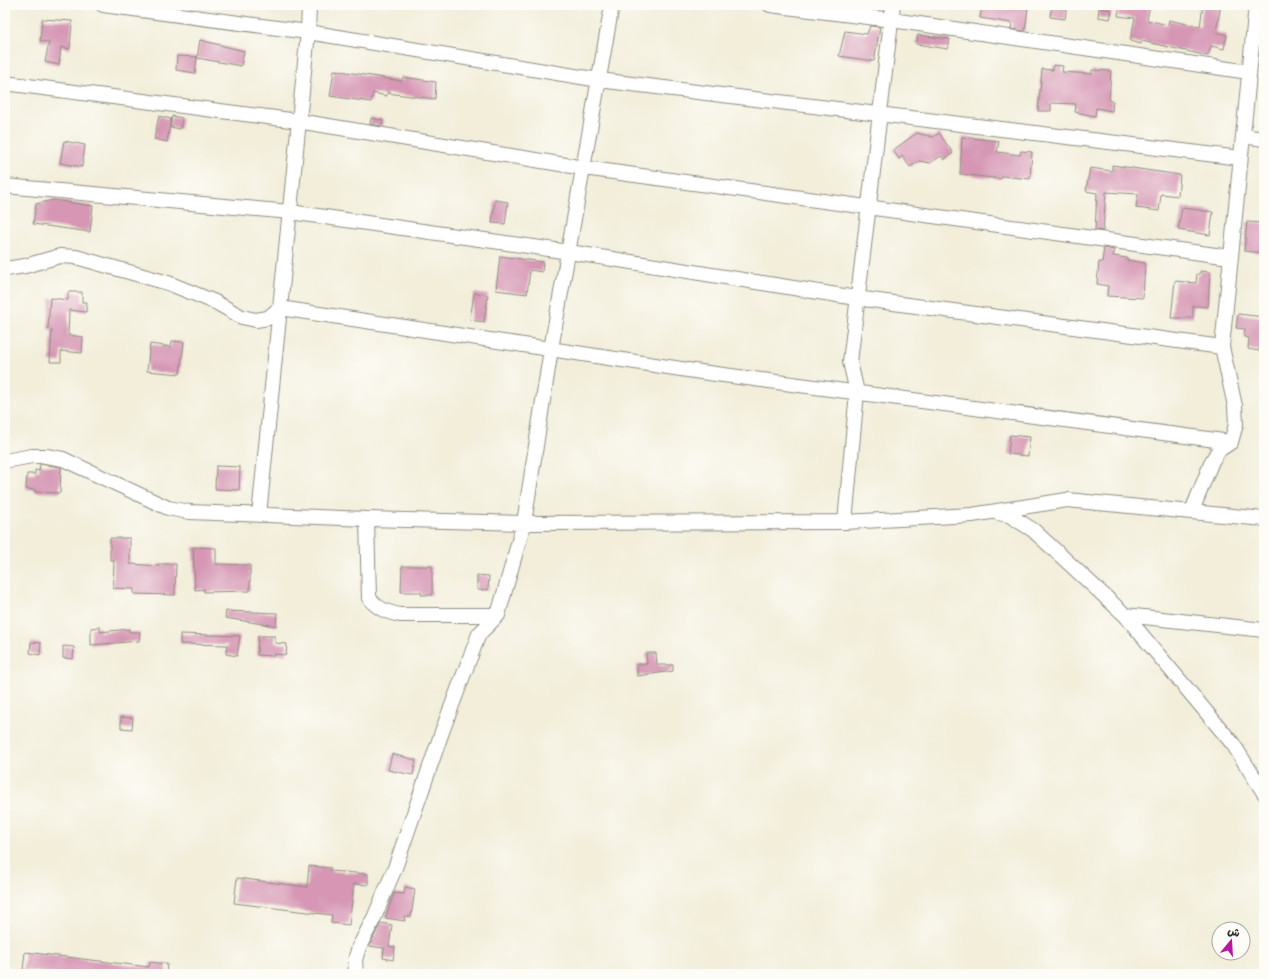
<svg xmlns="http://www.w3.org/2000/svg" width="1269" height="979" viewBox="0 0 1269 979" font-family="'Gochi Hand','Playpen Sans Arabic',sans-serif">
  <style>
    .building { fill: #d696b4 }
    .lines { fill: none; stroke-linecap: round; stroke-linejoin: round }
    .minor-casing { stroke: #8e8c82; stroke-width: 16 }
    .minor { stroke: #fff; stroke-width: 14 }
  </style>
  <rect width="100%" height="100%" fill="#fdfcf7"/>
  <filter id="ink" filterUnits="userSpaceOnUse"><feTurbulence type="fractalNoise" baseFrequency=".025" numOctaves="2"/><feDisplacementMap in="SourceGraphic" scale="8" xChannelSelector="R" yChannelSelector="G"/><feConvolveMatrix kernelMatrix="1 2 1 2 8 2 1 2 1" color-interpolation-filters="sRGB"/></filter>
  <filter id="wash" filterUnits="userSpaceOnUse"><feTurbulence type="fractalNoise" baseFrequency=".012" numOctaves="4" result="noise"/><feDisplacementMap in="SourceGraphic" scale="16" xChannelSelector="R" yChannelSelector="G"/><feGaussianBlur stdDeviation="0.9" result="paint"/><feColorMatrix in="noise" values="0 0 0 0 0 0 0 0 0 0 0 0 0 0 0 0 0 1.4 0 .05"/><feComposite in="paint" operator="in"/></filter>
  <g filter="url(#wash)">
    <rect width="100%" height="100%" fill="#f2eeda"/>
    <g id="blocks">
      <path class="building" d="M982 5H1026V8H1028L1025 31 1011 29 1012 23 980 18Z
        M1052 5H1067L1065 19 1050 17Z
        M1120 5 1138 7V5H1150L1147 20 1168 25 1169 20 1200 27 1203 5H1221L1216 32 1227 35 1224 49 1211 46 1208 56 1142 41 1141 44 1130 41 1135 18 1118 16Z
        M1099 8 1112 10 1110 19 1098 17Z
        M42 19 72 21 70 49 61 47 59 65 45 62 49 42 40 41Z
        M870 26 880 27 874 61 839 56 845 31 867 34Z
        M918 35 950 39 948 49 916 44Z
        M200 40 244 51 241 66 197 58Z
        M177 56 197 57 195 73 176 70Z
        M1053 65 1063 66 1062 72 1092 74V70L1111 71 1109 101H1113L1112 111 1096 108 1095 116 1075 112 1076 104 1051 103V111H1038L1042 69 1053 70Z
        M334 70 402 81 403 77 436 82 435 99 387 93V96L373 93 371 102 330 96Z
        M159 116 171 119 167 142 154 139Z
        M172 116 182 118 180 129 170 127Z
        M371 118 383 120 382 126 370 124Z
        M917 133 933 137 939 133 953 153 944 160 941 156 930 163 919 161 910 167 902 156 899 159 893 150Z
        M962 137 999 141 997 152 1020 155 1021 151 1032 152 1030 179 1002 176 1001 179 960 174Z
        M64 141 85 145 82 167 60 163Z
        M1112 165 1180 175 1178 196 1161 194 1159 211 1136 208 1138 194 1106 192 1103 231 1095 230 1097 193 1086 191 1090 168 1112 171Z
        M53 200 93 206 90 232 33 224 36 204Z
        M495 200 508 202 505 224 492 223Z
        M1182 208 1213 212 1210 235 1178 230Z
        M1247 222 1264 223V253L1244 251Z
        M1104 248 1114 250 1113 256 1127 258V260L1145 263 1143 298 1107 296 1108 286 1097 284 1099 262H1102Z
        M500 256 543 262 542 272 530 270 527 294 496 290Z
        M1200 271 1210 272 1208 307 1193 306V318H1171L1175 281 1196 283 1197 274H1200Z
        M68 292H82V302H87L86 312 69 310 68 335 83 337 82 353 61 351V362H50L52 330 48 329 50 298 68 300Z
        M474 293 488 295 484 322 470 320Z
        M1238 314 1264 317V340L1261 339 1259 351 1248 349 1249 338 1244 337 1245 329 1236 328Z
        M172 341 184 342 180 374 147 371 150 344 171 347Z
        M1010 435 1030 437 1028 456 1008 454Z
        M40 464 61 467 60 493 35 492V490L26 489 27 474H35V470L39 471Z
        M216 466 240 467 239 490 215 489Z
        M110 538H130V564L159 566V564H176L175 595 134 594V589L113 588 114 560H110Z
        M193 547 216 548V564L250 565V591L204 592V589L195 590Z
        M402 566H432V595H421V592H401Z
        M477 575 489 576 488 590H477Z
        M226 611 277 613 276 626 225 618Z
        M100 627V632L129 629V632H140L139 641 91 645V628Z
        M180 634 240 636 237 656 226 654 227 645 180 644Z
        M258 636H275V643L287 644 286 655 274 654V656L257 655Z
        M31 642 41 643 40 655 30 653Z
        M63 646 74 647 73 659 63 658Z
        M646 653H656L657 665H673V671L637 676V664H647Z
        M121 717 133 718 132 729 121 728Z
        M392 754 416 760 413 775 388 770Z
        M309 866 331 868 330 871 368 874V885L354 884 349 925 331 923 332 915 234 903 237 878 307 887Z
        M405 887 415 889 411 917 404 916 405 921 385 918 394 893 404 894Z
        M381 923 392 925 389 946 395 947 393 960 383 958 384 948 369 946Z
        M25 952 149 967 150 962 167 964 166 974H56L23 970Z"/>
    </g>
  </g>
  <g filter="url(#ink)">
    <use href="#blocks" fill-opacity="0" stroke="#8e8c82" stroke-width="1"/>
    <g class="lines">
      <g class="minor-casing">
        <path id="minor" d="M103 5 308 32 599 80 1240 158
          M770 5 892 20 1249 72
          M5 83 298 121 584 168 1230 257
          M1243 136 1264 139
          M5 186 290 212 569 252 856 298 1222 347
          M5 269 25 266 60 256 76 257 168 283 215 302 242 317 256 320 268 318 280 308 701 372 1231 442
          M5 461 32 456H46L63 459 168 508 189 512 367 519 524 523 845 522 972 515 1067 500 1264 519
          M1192 511 1212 461 1219 450 1231 442 1236 424 1235 406 1222 347 1256 5
          M998 513 1009 515 1033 530 1125 615 1233 744 1264 793
          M259 515 308 32 309 5
          M367 519 369 598C378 609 386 612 400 615H498
          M845 522 857 392 850 362 893 5
          M1125 615 1264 630
          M356 974 355 960 359 947 374 918 395 868 443 729 479 634 498 615 524 523 551 349 612 5"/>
      </g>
      <use href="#minor" class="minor"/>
    </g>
  </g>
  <rect width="1269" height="979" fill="none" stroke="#fdfcf7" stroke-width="20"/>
  <g transform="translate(1231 941) rotate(18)"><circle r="19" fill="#fdfcf7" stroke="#a9a8a5"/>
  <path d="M0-3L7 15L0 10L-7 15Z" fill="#b5179e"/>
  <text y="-6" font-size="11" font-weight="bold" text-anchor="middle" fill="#2b2b2b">ش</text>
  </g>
</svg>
